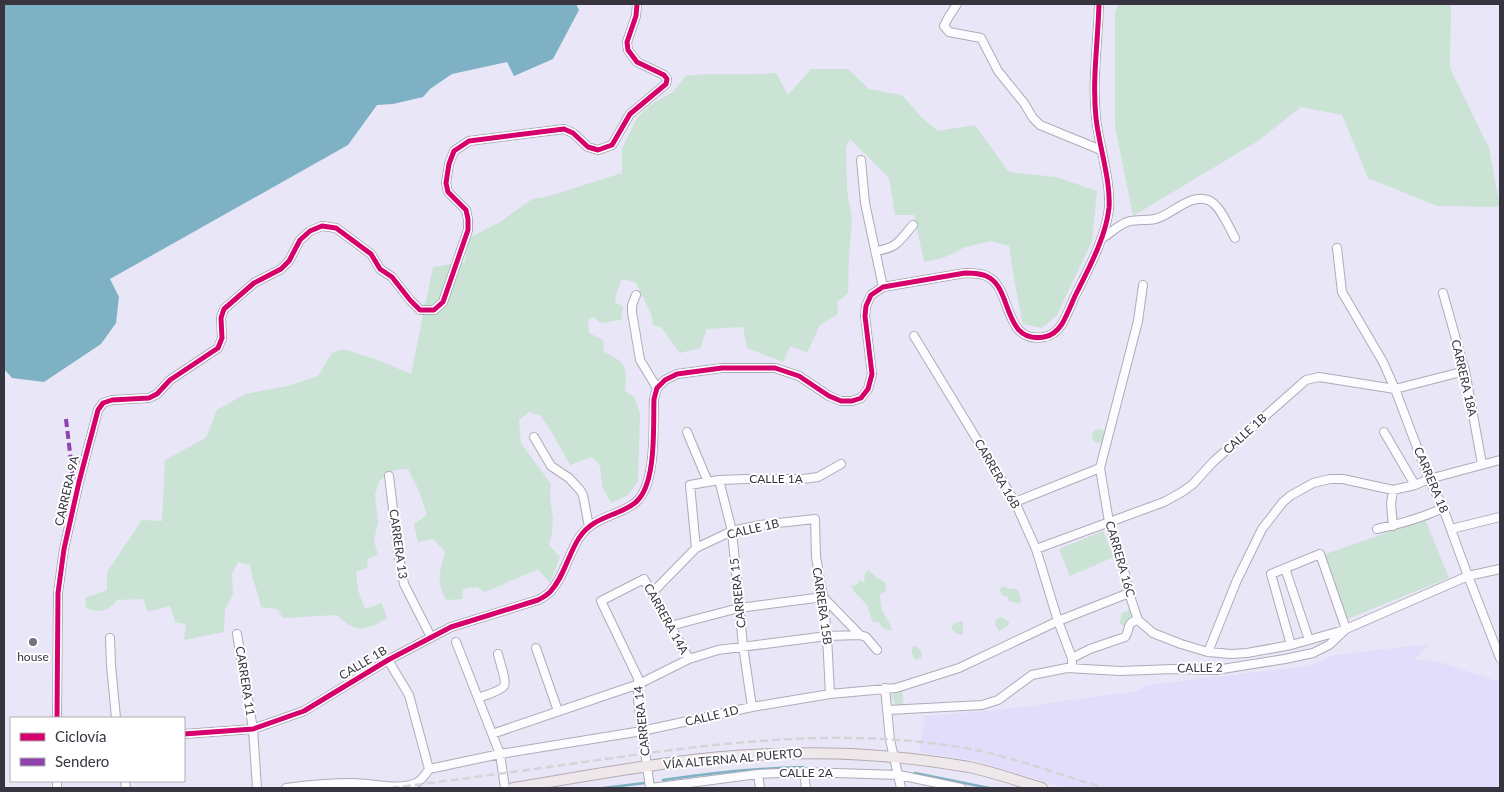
<svg xmlns="http://www.w3.org/2000/svg" width="1504" height="792" viewBox="0 0 1504 792" font-family="Lato,sans-serif">
  <style>
    .built { fill: #e2ddfa }
    .green { fill: #cae3d5 }
    .water { fill: #7fb1c5 }
    .lines { fill: none; stroke-linecap: round; stroke-linejoin: round }
    .stream { stroke: #7fb1c5; stroke-width: 2.5 }
    .minor-casing { stroke: #aeacb8; stroke-width: 10 }
    .major-casing { stroke: #b5abb4; stroke-width: 12 }
    .minor { stroke: #fcfbfe; stroke-width: 8 }
    .major { stroke: #eee8eb; stroke-width: 10 }
    .rail { stroke: #d5d3d8; stroke-width: 2.5; stroke-dasharray: 8 4; stroke-linecap: butt }
    .quiet { stroke: #8e44ad; stroke-width: 4; stroke-dasharray: 8 4; stroke-linecap: butt }
    .cycleway-casing { stroke: #fff; stroke-width: 8 }
    .cycleway { stroke: #d6006c; stroke-width: 5 }
    .poi-dot { fill: #757280; stroke: #fff; stroke-width: 2 }
    .labels { text-anchor: middle; stroke-width: 4; stroke-linejoin: round; paint-order: stroke }
    .street-label { font-size: 12px; fill: #373440; stroke: #fff }
    .poi-label { font-size: 12px; fill: #373440; stroke: #fff }
  </style>
  <rect width="100%" height="100%" fill="#e9e6f7"/>
  <path class="built" d="M1429 644 1414 660 1436 661 1500 682V788H1066L978 761 919 752 925 716 997 710 1138 691 1146 685 1308 666 1335 655Z"/>
  <path class="green" d="M1119 4H1451L1450 68 1489 148 1500 207 1437 206 1368 178 1342 115 1301 107 1258 141 1133 216 1115 126V12Z
    M811 69H848L869 89 902 95 922 118 938 131 975 125 1009 172 1056 177 1097 191 1092 241 1057 315 1042 328 1023 324 1015 285 1009 246 990 241 963 248 943 258 924 262 914 215H895L889 178 850 139 846 147 847 190 852 220 849 255 848 293 837 302 838 314 820 325 807 353 790 346 783 362 747 348 743 327 707 329 700 348 680 353 661 327 653 325 651 313 635 282 622 279 616 294 615 302 623 307 621 320 601 323 593 317 588 320 589 333 603 340 604 352C627 363 627 367 625 391L634 397 640 413 638 481 628 495 611 503 602 486 600 466 592 457 570 465 554 436 541 416 529 412 519 420 521 443 551 484 550 496 553 519 552 534 549 545 560 557 550 583 538 569 485 592 477 587 463 589 462 599 447 600C435 585 440 570 445 552L433 539 418 542 414 524 427 515 419 491 408 469 394 470 379 481 375 495 378 522 374 541 378 555 368 559 367 568 356 572 358 590 365 609 382 603 387 619C365 630 355 634 337 615L283 618 277 609 261 607C258 592 252 580 250 565L238 562 232 574 233 594 225 610 224 632 184 640 186 624 175 622 170 606 148 612 143 599 117 600C107 612 100 613 86 608L85 598 107 590V572L142 520 162 521 165 460 206 438 217 410 245 394 288 386 318 376 332 353 343 349 375 359 411 374 433 267 465 262 467 239 500 222 532 199 546 197 622 173V148L637 118 650 105 673 92 686 76C716 72 746 76 776 73L788 95Z
    M1092 436a7 7 0 1 1 14 0a7 7 0 1 1-14 0Z
    M1425 519 1449 578 1347 619 1323 555Z
    M1103 531 1114 557 1070 576 1059 549Z
    M869 570 876 577 885 582 886 592 881 593 880 596 882 610 893 630C886 630 882 629 879 622H873C870 617 870 611 867 606 862 598 854 594 851 586L857 585 860 580 864 583 865 573Z
    M1003 586 1009 589H1017L1020 594 1021 601 1019 604 1009 601 1007 596H1003L999 591Z
    M1129 609 1132 617 1127 627 1120 624V619L1123 612H1126Z
    M1002 617 1009 622V625L999 631C994 625 993 619 1002 617Z
    M963 621V635C957 635 953 632 951 627L954 623Z
    M916 646 922 653 921 658 915 660 912 654V647Z
    M902 689 904 707 898 708 892 698 893 691Z"/>
  <path class="water" d="M4 4H576L579 10 553 59 514 76 507 62 452 74 430 89 423 97 393 104 377 105 348 145 110 279 119 297 116 323 101 344 44 382 12 378 4 369Z"/>
  <g class="lines">
    <path class="stream" d="M915 773 989 788
      M663 780C710 773 756 768 803 767
      M603 788 645 783"/>
    <g class="minor-casing">
      <path id="minor" d="M957 4 948 18 944 26 949 32 981 38 998 71 1024 103 1033 118 1040 125 1101 150
        M861 160 865 203 883 287
        M1101 239C1110 234 1118 225 1127 222 1136 219 1146 221 1155 219 1172 215 1190 193 1208 200 1220 204 1229 228 1235 238
        M1337 248 1342 292 1383 362 1395 389 1429 479 1443 508 1468 576 1500 658
        M875 251C898 248 899 241 913 225
        M1143 285 1138 321 1100 468 1109 522 1125 574 1129 593 1138 620 1153 633 1181 644 1208 652 1231 654 1247 653 1291 645 1344 630
        M1443 293 1465 371 1482 464
        M636 295 632 305V312L640 360 657 388
        M914 336 1015 502 1036 549 1058 621 1072 658V668
        M687 432 708 482
        M1384 432 1415 485
        M534 437 551 466 569 478 580 490 583 495 589 527
        M389 476 398 551 404 584 431 637
        M719 480 732 531 743 646 752 707
        M1393 490 1391 504 1393 526
        M1015 502 1100 468
        M1377 529C1400 524 1422 518 1443 508
        M1451 529 1500 517
        M696 548 690 485 719 480 747 479H803L818 477 841 464
        M1036 549 1164 502 1182 492 1193 484 1213 462 1306 380 1319 377 1395 389 1465 371
        M1285 568 1309 640
        M652 593 696 548 732 531 760 525 815 519 816 557 823 597 827 636 830 694
        M670 626 739 608 823 597 860 635 866 637 877 650
        M237 634 253 729 257 788
        M110 638 111 665 116 718
        M456 642 500 754 505 788
        M1291 645 1271 574 1320 554 1346 629
        M536 648 558 711
        M1208 652 1237 580 1262 529 1283 502 1290 496 1313 483 1330 479H1343L1393 490 1415 485 1429 479 1500 460
        M1072 658 1090 649 1125 637C1131 629 1125 623 1138 620
        M388 660 409 695 429 769
        M885 688 890 740 901 788
        M478 698C483 696 501 691 504 686 507 681 499 660 498 654
        M888 710 982 705 998 700 1032 675 1067 668 1120 671 1173 669 1216 670 1285 659 1313 653 1329 645 1346 629 1468 576 1500 569
        M57 718 58 593 64 549 79 482 98 410 103 403 112 400 149 398 157 394 170 380 218 348 222 338 221 318 224 309 254 283 281 269 289 261 300 240 310 231 322 226 336 228 371 254 380 269 392 277 410 300 420 310H434L443 302 468 230V219L466 210 448 192 446 183 449 164 454 151 469 141 564 129 573 133 588 147 598 150 612 145 630 114 666 84 667 79 664 75 637 62 628 50 627 42 636 16 637 4
        M184 734 253 729 304 711 388 660 451 627 538 600C542 598 547 595 550 592 564 577 568 555 579 538 590 521 606 518 623 510 627 508 633 505 636 502 657 484 653 425 654 399L657 388 665 380 677 374 722 368H775L799 376 829 396 841 401H852L861 398 868 389 872 374 865 316 866 306 871 295 883 287 965 273C973 273 983 273 990 278 1012 292 1004 344 1044 337 1052 336 1058 330 1062 324 1067 315 1071 305 1075 296 1088 270 1106 237 1109 208 1111 181 1099 146 1096 118 1092 80 1098 42 1099 4
        M492 734 639 684 689 659 718 650 827 636 860 635
        M804 772 806 788
        M758 774 760 788
        M125 781 126 788
        M57 788V781
        M286 788C308 785 331 783 353 783 373 783 397 791 416 783 422 780 426 774 429 769L500 754 642 731 752 707 830 694 896 688 959 668 1058 621 1129 593
        M650 788 638 700V678L601 601 644 579 689 659
        M651 788 758 774 804 772 899 775 961 788"/>
    </g>
    <g class="major-casing">
      <path id="major" d="M513 788C599 774 689 756 776 754 841 751 905 756 969 767 993 772 1018 781 1042 788"/>
    </g>
    <use href="#minor" class="minor"/>
    <use href="#major" class="major"/>
    <path class="rail" d="M391 788C463 779 534 769 605 759 719 743 836 728 952 746 1004 753 1054 773 1104 788"/>
    <path class="quiet" d="M66 419 73 478"/>
    <g class="cycleway-casing">
      <path id="cycleway" d="M57 718 58 593 64 549 79 482 98 410 103 403 112 400 149 398 157 394 170 380 218 348 222 338 221 318 224 309 254 283 281 269 289 261 300 240 310 231 322 226 336 228 371 254 380 269 392 277 410 300 420 310H434L443 302 468 230V219L466 210 448 192 446 183 449 164 454 151 469 141 564 129 573 133 588 147 598 150 612 145 630 114 666 84 667 79 664 75 637 62 628 50 627 42 636 16 637 4
        M184 734 253 729 304 711 388 660 451 627 538 600C542 598 547 595 550 592 564 577 568 555 579 538 590 521 606 518 623 510 627 508 633 505 636 502 657 484 653 425 654 399L657 388 665 380 677 374 722 368H775L799 376 829 396 841 401H852L861 398 868 389 872 374 865 316 866 306 871 295 883 287 965 273C973 273 983 273 990 278 1012 292 1004 344 1044 337 1052 336 1058 330 1062 324 1067 315 1071 305 1075 296 1088 270 1106 237 1109 208 1111 181 1099 146 1096 118 1092 80 1098 42 1099 4"/>
    </g>
    <use href="#cycleway" class="cycleway"/>
  </g>
  <circle class="poi-dot" cx="33" cy="642" r="5"/>
  <g class="labels">
    <g class="street-label">
      <text transform="translate(1464 378) rotate(77)" y="4">CARRERA 18A</text>
      <text transform="translate(1245 434) rotate(-42)" y="4">CALLE 1B</text>
      <text transform="translate(997 474) rotate(60)" y="4">CARRERA 16B</text>
      <text x="776" y="483">CALLE 1A</text>
      <text transform="translate(1431 480) rotate(67)" y="4">CARRERA 18</text>
      <text transform="translate(67 491) rotate(-77)" y="4">CARRERA 9A</text>
      <text transform="translate(753 529) rotate(-13)" y="4">CALLE 1B</text>
      <text transform="translate(398 544) rotate(82)" y="4">CARRERA 13</text>
      <text transform="translate(1120 559) rotate(74)" y="4">CARRERA 16C</text>
      <text transform="translate(738 593) rotate(-96)" y="4">CARRERA 15</text>
      <text transform="translate(822 606) rotate(82)" y="4">CARRERA 15B</text>
      <text transform="translate(666 619) rotate(61)" y="4">CARRERA 14A</text>
      <text transform="translate(363 663) rotate(-31)" y="4">CALLE 1B</text>
      <text transform="translate(1200 668) rotate(-1)" y="4">CALLE 2</text>
      <text transform="translate(245 681) rotate(81)" y="4">CARRERA 11</text>
      <text transform="translate(712 716) rotate(-13)" y="4">CALLE 1D</text>
      <text transform="translate(642 721) rotate(-96)" y="4">CARRERA 14</text>
      <text transform="translate(733 759) rotate(-5)" y="4">VÍA ALTERNA AL PUERTO</text>
      <text x="806" y="777">CALLE 2A</text>
    </g>
    <g class="poi-label">
      <text x="33" y="661">house</text>
    </g>
  </g>
  <rect width="1504" height="792" fill="none" stroke="#373440" stroke-width="10"/>
  <rect x="10" y="717" width="175" height="65" fill="#ffffff" stroke="#afaeb3"/>
  <rect x="20" y="733" width="25" height="8" fill="#d6006c" stroke="#afaeb3"/>
  <text x="55" y="742" font-size="15" fill="#373440">Ciclovía</text>
  <rect x="20" y="758" width="25" height="8" fill="#8e44ad" stroke="#afaeb3"/>
  <text x="55" y="767" font-size="15" fill="#373440">Sendero</text>
</svg>
